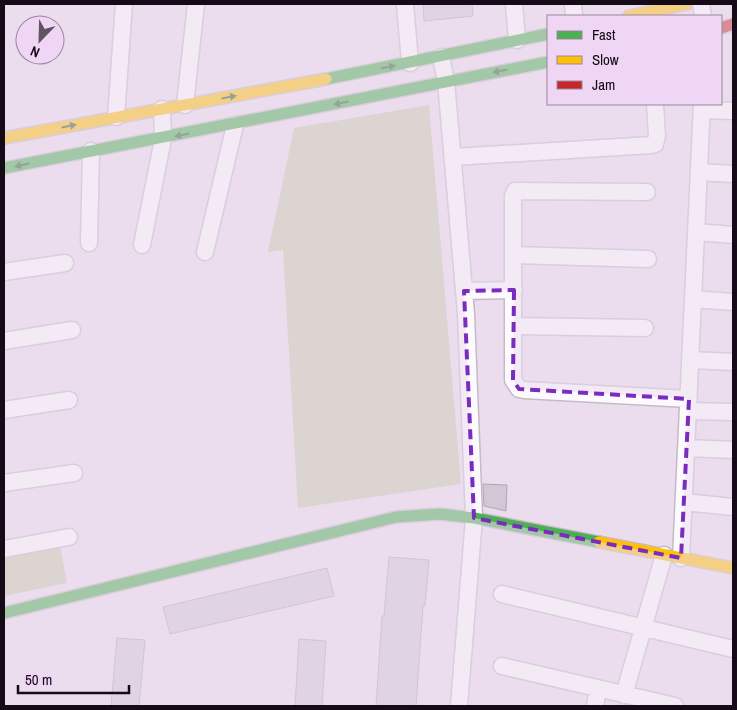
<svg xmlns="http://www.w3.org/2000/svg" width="737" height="710" viewBox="0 0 737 710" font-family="'Archivo Narrow',sans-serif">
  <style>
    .green { fill: #cbc9ab }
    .building { fill: #d2c7d4; stroke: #b1a6b3 }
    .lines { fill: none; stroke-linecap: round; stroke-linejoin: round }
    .street-casing { stroke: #c5bac8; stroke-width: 19 }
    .fast-casing { stroke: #c5bac8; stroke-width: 14 }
    .slow-casing { stroke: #c5bac8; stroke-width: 14 }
    .jam-casing { stroke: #c5bac8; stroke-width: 14 }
    .street { stroke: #fcfafc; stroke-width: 16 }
    .fast { stroke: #4caf50; stroke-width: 11 }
    .slow { stroke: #ffc107; stroke-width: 11 }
    .jam { stroke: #c62828; stroke-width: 11 }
    .oneway { fill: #305d33 }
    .marked { fill: none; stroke: #7b2cbf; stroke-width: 4; stroke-dasharray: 10 6; stroke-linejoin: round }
  </style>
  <rect width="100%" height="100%" fill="#ebddee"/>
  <path class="green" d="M429 105 461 484 298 508 283 250 268 252 294 128Z
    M60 546 67 583 4 596V555Z"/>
  <path class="building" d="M423 4H472L473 16 424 21Z
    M483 484 507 485 506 511 484 506Z
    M389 557 429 560 425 606H423L416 706H376L382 616H384Z
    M327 568 334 596 170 634 163 607Z
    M117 638 145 640 139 706H111Z
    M299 639 326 641 322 706H295Z"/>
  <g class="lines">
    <g class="street-casing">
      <path id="street" d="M405 4 410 63
        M514 4 517 40
        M573 4 574 16
        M701 4 703 16
        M441 57 446 81 466 314 474 518 459 706
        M185 105 196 4
        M702 110 733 111
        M116 117 124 4
        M453 157 652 145 655 144 657 136 655 104
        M699 172 733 174
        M647 192 515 191 513 196V380L519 389 524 390 689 399
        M697 232 733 235
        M89 243 91 151
        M142 245 163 139 162 109
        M205 252 235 125
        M514 255 648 259
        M4 272 65 263
        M464 291 514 290
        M693 299 733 302
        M514 326 645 328
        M4 341 72 330
        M691 360 733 362
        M4 410 69 400
        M688 411 733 412
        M687 448 733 450
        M4 483 74 473
        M684 502 733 507
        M4 549 69 537
        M681 558 702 104
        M502 594 733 649
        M502 666 675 706
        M624 695 664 555
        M595 706 598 689"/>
    </g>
    <g class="fast-casing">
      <path id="fast" d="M326 79 548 34
        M4 168 548 62
        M4 613 396 517 440 514 474 518 599 542"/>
    </g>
    <g class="slow-casing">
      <path id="slow" d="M629 16 687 4
        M4 138 326 79
        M599 542 733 568"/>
    </g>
    <g class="jam-casing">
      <path id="jam" d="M721 28 733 24"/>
    </g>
    <use href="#street" class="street"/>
    <use href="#fast" class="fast"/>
    <use href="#slow" class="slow"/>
    <use href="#jam" class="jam"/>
  </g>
  <defs><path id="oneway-solid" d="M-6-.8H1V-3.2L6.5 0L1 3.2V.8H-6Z" transform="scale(1.25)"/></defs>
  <g class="oneway">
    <use href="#oneway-solid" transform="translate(388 67) rotate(-11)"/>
    <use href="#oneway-solid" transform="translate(500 71) rotate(169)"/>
    <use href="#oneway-solid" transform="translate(229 97) rotate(-11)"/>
    <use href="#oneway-solid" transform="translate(341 103) rotate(168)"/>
    <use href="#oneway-solid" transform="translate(69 126) rotate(-11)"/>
    <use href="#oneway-solid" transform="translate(182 135) rotate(169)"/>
    <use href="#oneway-solid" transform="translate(22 165) rotate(168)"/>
  </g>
  <path d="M0 0H737V710H0ZM514 290 513 380 519 389 689 399 681 558 474 518 464 291Z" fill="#ebddee" fill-opacity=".55" fill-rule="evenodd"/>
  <path class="marked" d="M514 290 513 380 519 389 689 399 681 558 474 518 464 291Z"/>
  <rect width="737" height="710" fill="none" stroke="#140b16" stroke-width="10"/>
  <rect x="547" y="15" width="175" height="90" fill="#f0d6f5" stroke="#98859c"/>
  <rect x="557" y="31" width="25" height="8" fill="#4caf50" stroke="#98859c"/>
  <text x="592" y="40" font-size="15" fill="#140b16">Fast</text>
  <rect x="557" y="56" width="25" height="8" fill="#ffc107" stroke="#98859c"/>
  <text x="592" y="65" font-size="15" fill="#140b16">Slow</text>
  <rect x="557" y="81" width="25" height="8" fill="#c62828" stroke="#98859c"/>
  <text x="592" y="90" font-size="15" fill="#140b16">Jam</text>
  <g transform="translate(40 40) rotate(203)"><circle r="24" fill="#f0d6f5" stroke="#98859c"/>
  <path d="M0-4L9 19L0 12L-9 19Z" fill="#5f5462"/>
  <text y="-8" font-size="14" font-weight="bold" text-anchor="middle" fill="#140b16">N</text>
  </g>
  <path d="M18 685v8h111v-8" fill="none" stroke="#140b16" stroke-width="2.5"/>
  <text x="25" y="685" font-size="15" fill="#140b16" stroke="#f0d6f5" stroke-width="4" paint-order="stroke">50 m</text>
</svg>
